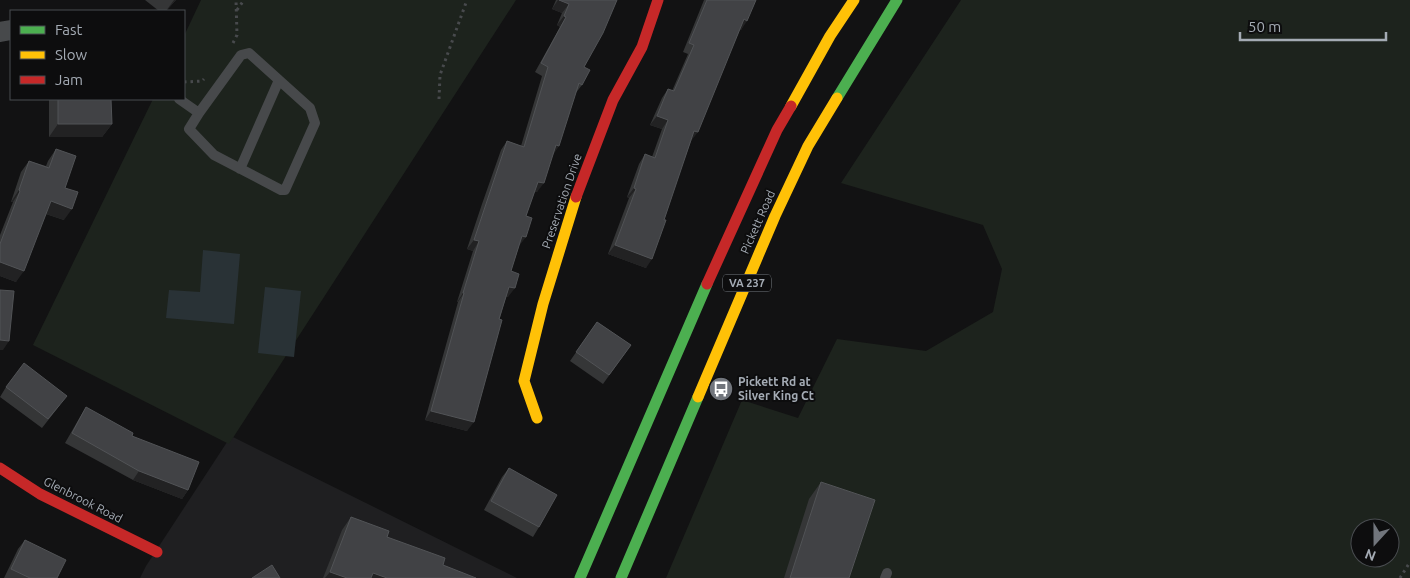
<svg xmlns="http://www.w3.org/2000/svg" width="1410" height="578" viewBox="0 0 1410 578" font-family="Ubuntu,sans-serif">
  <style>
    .built { fill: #1f1f21 }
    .green { fill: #1d231d; fill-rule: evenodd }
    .water { fill: #293236 }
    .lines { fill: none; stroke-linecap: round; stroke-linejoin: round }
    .path { stroke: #484a4d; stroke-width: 3; stroke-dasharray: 2.5 4; stroke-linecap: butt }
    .lane { stroke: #47494b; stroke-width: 10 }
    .street { stroke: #47494b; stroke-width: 20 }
    .fast { stroke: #4caf50; stroke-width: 11 }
    .slow { stroke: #ffc107; stroke-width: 11 }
    .jam { stroke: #c62828; stroke-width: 11 }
    .wall { fill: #353637 }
    .shaded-wall { fill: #222223 }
    .building { fill: #414245; stroke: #515356 }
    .labels { text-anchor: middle; stroke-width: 4; stroke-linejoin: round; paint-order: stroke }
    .shield { fill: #0d0d0e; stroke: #777c82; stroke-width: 1 }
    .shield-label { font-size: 11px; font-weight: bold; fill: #a4abb4 }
    .street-label { font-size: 12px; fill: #a4abb4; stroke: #0d0d0e }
    .poi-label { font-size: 12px; font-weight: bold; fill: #a4abb4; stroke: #0d0d0e; text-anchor: start }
  </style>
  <rect width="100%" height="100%" fill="#121213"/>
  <path class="built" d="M231 436 517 578H140L146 566Z"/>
  <path class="green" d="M201 0H516L229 444 33 345 153 99H184V36Z
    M961 0H1410V578H666L742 400 798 418 837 339 926 351 993 312 1002 269 983 225 841 183ZM1360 528H1390V558H1360Z"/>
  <path class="water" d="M203 250 240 254 234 324 166 318 169 290 200 292Z
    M265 287 301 291 294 357 258 353Z"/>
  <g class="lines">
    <path class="path" d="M237 10 244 0
      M233 43 237 35 236 0
      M184 82 202 81 204 79
      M439 99 440 75 467 0
      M1400 578 1410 562"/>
    <path class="lane" d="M249 53 310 108 315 123 285 190H281L214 155 189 129 199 113 241 55Z
      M179 99 199 113
      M240 169 279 80
      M885 578 887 573"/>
    <path class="street" d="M0 32 11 30"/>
    <path class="fast" d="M837 98 897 0
      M580 578 707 284
      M621 578 698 397"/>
    <path class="slow" d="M791 106 830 36 854 0
      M698 397 775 216 808 146 837 98
      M537 418 524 381 543 304 576 197"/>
    <path class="jam" d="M576 197 613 100 642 47 658 0
      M707 284 777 130 791 106
      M0 468 40 494 157 552"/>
  </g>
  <path class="wall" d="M145 0H176L166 11H159Z
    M556 0H617L584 67 582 85 575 94 553 155 537 192H534L526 216 519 246 511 271 508 297H506L467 431 425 420 458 302H457L473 251 467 249 482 204 501 150 507 141 521 146 542 76 535 72 560 27 557 25 562 13 552 9Z
    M704 0H756L741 30 740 29 691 141 646 268 608 254 629 198 627 197 639 164 645 154 652 157 662 129 650 125 662 98 668 89 672 91 688 54 683 52Z
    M49 99H88L112 124 102 137H49Z
    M56 149 65 188 64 220 46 214 16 282 0 276V235L13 202H11L21 172 29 161 46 166 48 161Z
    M597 322 631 345 603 384 570 361Z
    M6 387 60 405 42 428 0 397Z
    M86 407 132 436 188 490 182 499 133 480 65 443 80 417Z
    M509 468 539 527 533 537 484 510 502 477Z
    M821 482 849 578H784L809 499Z
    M351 517 387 537 443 565 476 578H323L342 530Z
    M25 540 57 578H4L18 549Z"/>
  <path class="shaded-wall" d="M174 0H176L166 11Z
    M558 0 569 4 562 13 552 9Z
    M564 16 566 17 560 27 557 25Z
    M744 19 747 21 741 30 737 28Z
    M657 116 668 120 662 129 650 125Z
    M58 124H112L102 137H49Z
    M694 131 698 132 691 141 688 140Z
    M556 145 559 146 553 155Z
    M538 182 544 183 537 192 531 191Z
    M634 188 636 189 629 198 627 197Z
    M19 190 20 191 13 202H11Z
    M51 201 72 209 64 220 43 213Z
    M522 236 526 237 519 246Z
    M474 240 479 241 473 251 467 249Z
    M615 245 652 259 646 268 608 254Z
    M0 262 24 271 16 282 0 276Z
    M509 287 515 288 508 297 502 296Z
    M463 293H464L458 302H457Z
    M0 340 9 341 3 350H0Z
    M431 411 474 422 467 431 425 420Z
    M139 471 188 490 182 499 133 480Z
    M330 572 347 578H325Z
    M373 573 387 578H369Z"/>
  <path class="building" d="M559 0H617L603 33 584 67 590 70 582 85 579 83 559 146 556 145 544 183 538 182 526 216 532 218 526 237 522 236 511 271 519 274 515 288 509 287 499 319 502 320 474 422 431 411 464 293H463L479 241 474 240 507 141 524 147 548 67 541 63 566 17 564 16 569 4Z
    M707 0H756L747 21 744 19 698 132 694 131 664 220H666L652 259 615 245 636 189 634 188 645 154 655 158 668 120 657 116 668 89 674 91 694 45 689 43Z
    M58 99H111L112 124H58Z
    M56 149 76 156 65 188 78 192 72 209 51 201 24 271 0 262V244L20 191 19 190 29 161 49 168Z
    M0 290 14 291 9 341 0 340Z
    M597 322 631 345 609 375 576 352Z
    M24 363 67 396 48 419 6 387Z
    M86 407 133 433 132 436 199 462 188 490 139 471 72 433Z
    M509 468 557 495 539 527 491 501Z
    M821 482 875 500 849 578H790Z
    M351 517 389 531 387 537 445 558 443 565 476 578H387L373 573 371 578H347L330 572Z
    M25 540 66 560 57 578H30L11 569Z
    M272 565 280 578H252Z"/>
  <defs>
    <g id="bus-disc" transform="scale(1.25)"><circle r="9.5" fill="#71757c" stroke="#0d0d0e"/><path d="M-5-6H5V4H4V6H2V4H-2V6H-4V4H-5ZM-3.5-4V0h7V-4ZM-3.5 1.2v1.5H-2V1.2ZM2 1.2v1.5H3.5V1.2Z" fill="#fff"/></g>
  </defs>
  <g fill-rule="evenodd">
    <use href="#bus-disc" x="721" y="389"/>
  </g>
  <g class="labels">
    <rect class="shield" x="723" y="274.5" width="48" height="17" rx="4"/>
    <g class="shield-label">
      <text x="747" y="287">VA 237</text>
    </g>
    <g class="street-label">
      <text transform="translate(562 201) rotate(-71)" y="4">Preservation Drive</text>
      <text transform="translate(758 222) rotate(-66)" y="4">Pickett Road</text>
      <text transform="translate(83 500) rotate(27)" y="4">Glenbrook Road</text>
    </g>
    <g class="poi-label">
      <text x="738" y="386">Pickett Rd at<tspan x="738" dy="14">Silver King Ct</tspan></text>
    </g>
  </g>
  <rect x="10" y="10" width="175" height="90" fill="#0d0d0e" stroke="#494c50"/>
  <rect x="20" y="26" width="25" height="8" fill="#4caf50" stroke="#494c50"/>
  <text x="55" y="35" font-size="15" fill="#a4abb4">Fast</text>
  <rect x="20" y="51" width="25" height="8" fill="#ffc107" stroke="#494c50"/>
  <text x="55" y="60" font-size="15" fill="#a4abb4">Slow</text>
  <rect x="20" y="76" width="25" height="8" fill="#c62828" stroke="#494c50"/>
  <text x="55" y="85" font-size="15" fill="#a4abb4">Jam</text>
  <g transform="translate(1375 543) rotate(201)"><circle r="24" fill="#0d0d0e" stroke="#494c50"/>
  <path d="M0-4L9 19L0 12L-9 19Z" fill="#71757c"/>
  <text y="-8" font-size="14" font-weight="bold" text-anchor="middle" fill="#a4abb4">N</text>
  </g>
  <path d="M1240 32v8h146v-8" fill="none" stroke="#a4abb4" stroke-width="2.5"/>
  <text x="1248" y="32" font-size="15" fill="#a4abb4" stroke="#0d0d0e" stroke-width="4" paint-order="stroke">50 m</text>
</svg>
